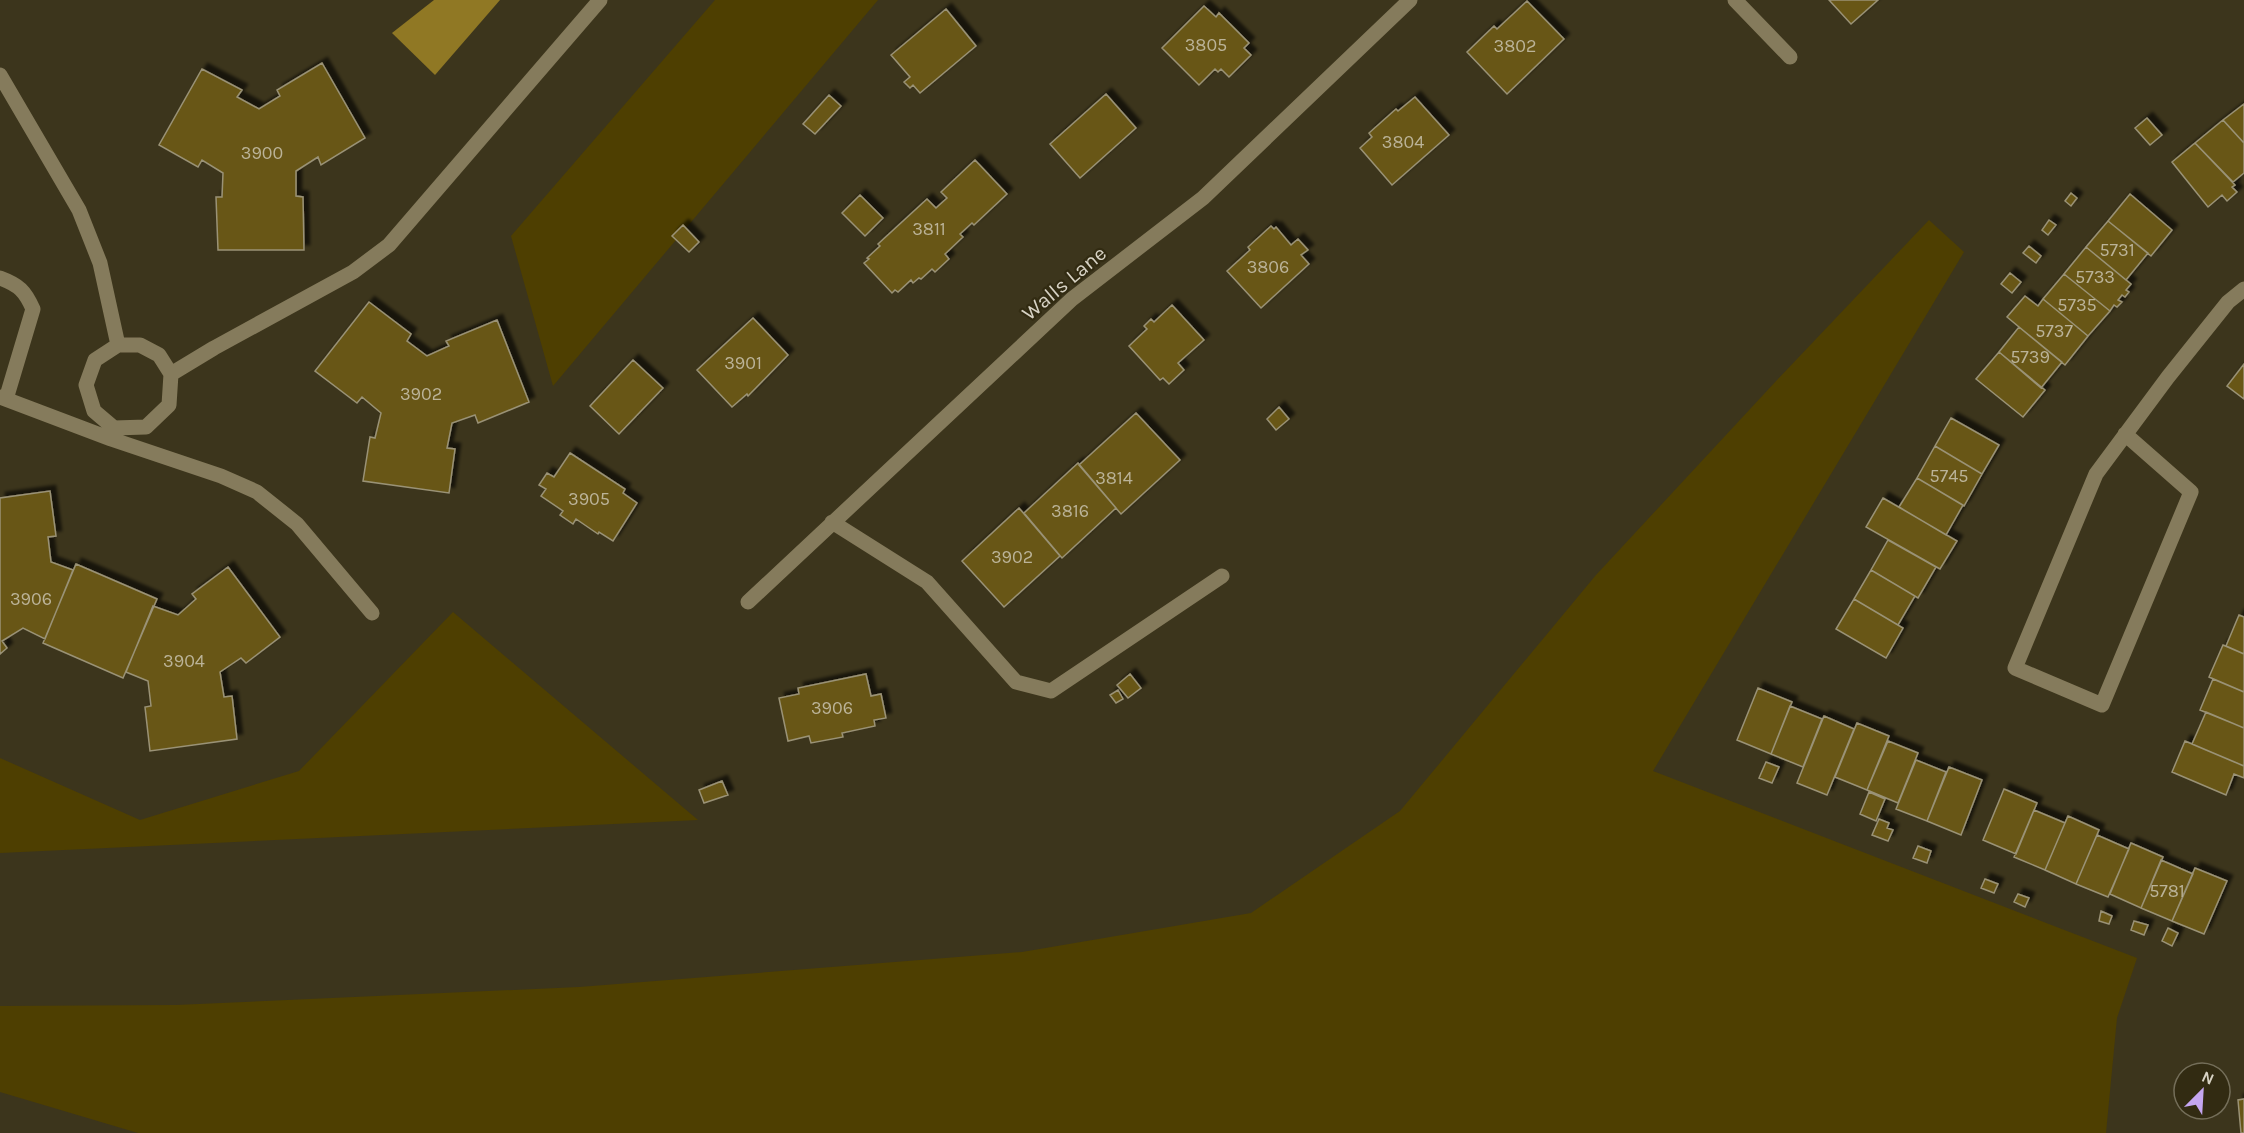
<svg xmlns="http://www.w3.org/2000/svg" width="2244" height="1133" viewBox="0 0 2244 1133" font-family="Karla,sans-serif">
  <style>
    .green { fill: #4e3f01 }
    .water { fill: #907824 }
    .building { fill: #685716; stroke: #9a9276; stroke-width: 1.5; filter: url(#shadow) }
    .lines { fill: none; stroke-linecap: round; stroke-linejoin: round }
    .minor { stroke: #857b5c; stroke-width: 15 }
    .labels { text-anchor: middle; stroke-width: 4.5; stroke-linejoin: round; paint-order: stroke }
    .number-label { font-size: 18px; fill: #bbb398 }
    .street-label { font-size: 21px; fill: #d7d2c4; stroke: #322b12 }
  </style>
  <defs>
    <filter id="shadow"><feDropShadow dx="5.5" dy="-5.5" stdDeviation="1.5" flood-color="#0009"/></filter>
  </defs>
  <rect width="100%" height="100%" fill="#3c351c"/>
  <path class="green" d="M715 0H878L553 386 511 236Z
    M1929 220 1964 252 1653 771 2137 958 2117 1018 2106 1133H138L0 1092V1006L176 1005 579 987 1022 952 1251 913 1400 811 1596 575 1777 380Z
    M453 612 698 820 0 853V758L140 820 299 771Z"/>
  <path class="water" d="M434 0H500L435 75 392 33Z"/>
  <path class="building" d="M1829 0H1878L1851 24Z
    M1527 1 1564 39 1507 94 1467 52 1494 26 1497 29Z
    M1204 6 1216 17 1219 13 1249 43 1244 48 1251 55 1229 77 1221 69 1218 72 1215 69 1199 85 1162 48Z
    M946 9 976 46 920 93 913 85 910 88 904 82 910 77 891 55Z
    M322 63 365 138 321 165 318 157 296 171V196L303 197 304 250H218L216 197H222L223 173 202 160 198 167 159 145 202 69 242 90 237 97 259 109 280 96 277 90Z
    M1106 94 1136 128 1080 178 1050 144Z
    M829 95 841 106 815 134 803 124Z
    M1415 97 1449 135 1392 185 1360 148 1372 137 1369 133 1396 109 1398 111Z
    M2244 104V143L2223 120Z
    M2147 118 2162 135 2150 145 2135 128Z
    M2223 120 2244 143V173L2233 182 2195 143Z
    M2195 143 2235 185 2232 187 2237 192 2227 201 2222 195 2208 207 2172 162Z
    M975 160 1007 194 974 225 972 223 960 234 963 237 945 254 949 259 935 272 932 269 921 279 919 278 913 283 911 280 898 292 895 290 892 293 864 263 869 259 867 258 880 246 878 244 927 199 936 208 947 198 941 192Z
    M2071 193 2077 198 2071 206 2065 201Z
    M2130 194 2172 230 2151 256 2108 221Z
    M860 195 883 218 865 236 842 213Z
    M2049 220 2056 225 2048 235 2042 230Z
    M2108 221 2148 253 2126 280 2086 247Z
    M683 225 699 242 689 252 672 236Z
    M1271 226 1274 229 1276 227 1291 245 1298 239 1308 250 1301 255 1309 264 1261 308 1227 271 1250 250 1248 247Z
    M2029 246 2041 256 2036 263 2023 253Z
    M2086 247 2131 284 2126 290 2129 292 2125 297 2122 295 2118 300 2122 302 2117 307 2114 305 2110 311 2064 274Z
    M2010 273 2021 282 2012 293 2001 284Z
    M2064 274 2110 311 2088 336 2043 299Z
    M2025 296 2038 306 2043 299 2088 336 2065 365 2007 317Z
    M369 302 411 334 407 341 427 356 449 346 446 341 497 320 529 402 478 423 475 415 452 423 447 448 455 449 449 493 363 481 370 437 375 438 381 413 362 397 357 403 315 371Z
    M1172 305 1204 340 1178 363 1184 370 1169 384 1163 378 1160 380 1129 346 1147 329 1144 326 1151 319 1154 322Z
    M753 318 788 355 748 396 747 394 732 407 697 370Z
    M2019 327 2062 362 2041 388 1999 352Z
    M1999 352 2045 390 2023 417 1976 379Z
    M633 360 663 388 619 434 590 406Z
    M2244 364V399L2227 386Z
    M1279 407 1289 419 1276 430 1267 419Z
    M1136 413 1180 460 1121 514 1079 465Z
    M1951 418 1999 445 1982 474 1935 446Z
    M1935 446 1982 474 1964 506 1917 478Z
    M570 453 625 489 623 493 637 503 613 541 599 532 598 534 576 519 573 524 560 515 563 511 541 496 546 489 539 485 547 473 554 477Z
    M1078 463 1116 508 1062 558 1024 513Z
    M1917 478 1963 505 1946 535 1899 507Z
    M50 491 56 536 48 537 51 562 73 570 45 639 23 628 2 641 7 648 0 654V498Z
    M1883 498 1957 541 1940 569 1866 527Z
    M1019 508 1060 556 1004 607 962 561Z
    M1888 540 1936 567 1918 598 1871 570Z
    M76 564 157 599 123 678 43 643Z
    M228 567 280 637 246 663 241 658 220 672 224 697 232 696 237 739 150 751 145 707 151 706 148 681 126 672 153 606 178 615 196 599 192 594Z
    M1871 570 1915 596 1898 625 1854 599Z
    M1854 599 1903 628 1886 658 1836 629Z
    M2239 615 2244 617V654L2226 646Z
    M2223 645 2244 654V692L2209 677Z
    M866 674 871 696 881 694 886 718 874 720 875 726 842 733 843 737 811 743 809 736 788 741 779 698 799 694 798 688Z
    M1130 674 1141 688 1128 698 1117 685Z
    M2213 679 2244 692V728L2200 710Z
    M1758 688 1792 702 1771 754 1737 740Z
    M1118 690 1123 699 1116 703 1110 695Z
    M1790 706 1822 719 1803 767 1771 754Z
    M2206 712 2244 728V766L2192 744Z
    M1824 716 1854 729 1827 795 1797 783Z
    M1857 723 1889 736 1867 790 1835 777Z
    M1888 741 1918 753 1898 803 1867 790Z
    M2185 741 2244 766V778L2234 774 2226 795 2172 772Z
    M1916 760 1946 772 1927 821 1896 809Z
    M1766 762 1779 767 1772 783 1759 778Z
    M1949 767 1982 780 1961 835 1927 821Z
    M722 781 728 795 704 803 699 790Z
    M2004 789 2037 803 2016 854 1983 840Z
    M1869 792 1885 799 1876 821 1860 814Z
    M2034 810 2065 823 2045 870 2014 857Z
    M2068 816 2099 830 2076 884 2045 870Z
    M1879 819 1889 823 1887 828 1893 830 1888 841 1872 835Z
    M2097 835 2129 849 2108 897 2076 884Z
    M2131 843 2163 857 2141 908 2110 894Z
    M1918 846 1931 851 1927 863 1913 858Z
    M2161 860 2193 874 2172 921 2141 908Z
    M2195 868 2227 881 2204 934 2172 921Z
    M1985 879 1998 884 1994 893 1981 888Z
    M2018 894 2029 898 2025 907 2014 902Z
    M2101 911 2112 916 2109 924 2099 921Z
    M2134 921 2148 925 2144 935 2131 930Z
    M2168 928 2178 933 2172 946 2162 941Z
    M2244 1099V1133H2241L2238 1100Z"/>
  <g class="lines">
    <path class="minor" d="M1735 0 1790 57
      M0 75 79 210 100 263 118 345
      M0 278C19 285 25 291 33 309L6 399
      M118 345H140L159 355 171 374 169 405 146 427 114 428 94 411 86 385 95 360Z
      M171 374 214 348 353 272 389 245 600 0
      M0 397 111 439 221 476 257 492 297 524 372 613
      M2125 434 2191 492 2102 705 2015 668 2096 474 2168 377 2228 302 2244 289
      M832 522 927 582 1016 682 1051 691 1222 576
      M748 602 1072 299 1203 198 1410 0"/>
  </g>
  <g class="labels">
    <g class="number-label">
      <text x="1206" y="51">3805</text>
      <text x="1515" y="52">3802</text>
      <text x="1403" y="148">3804</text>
      <text x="262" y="159">3900</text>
      <text x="929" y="235">3811</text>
      <text x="2117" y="256">5731</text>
      <text x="1268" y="273">3806</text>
      <text x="2095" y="283">5733</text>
      <text x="2077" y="311">5735</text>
      <text x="2054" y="337">5737</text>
      <text x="2030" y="363">5739</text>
      <text x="743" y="369">3901</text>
      <text x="421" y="400">3902</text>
      <text x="1949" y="482">5745</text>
      <text x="1114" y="484">3814</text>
      <text x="589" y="505">3905</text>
      <text x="1070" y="517">3816</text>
      <text x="1012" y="563">3902</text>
      <text x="31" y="605">3906</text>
      <text x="184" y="667">3904</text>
      <text x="832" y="714">3906</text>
      <text x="2167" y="897">5781</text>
    </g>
    <g class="street-label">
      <text transform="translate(1064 283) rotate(-40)" y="7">Walls Lane</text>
    </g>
  </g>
  <g transform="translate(2202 1091) rotate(24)"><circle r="28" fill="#322b12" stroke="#746e59" stroke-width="1.5"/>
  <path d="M0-4.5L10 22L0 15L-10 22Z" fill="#c5a6f0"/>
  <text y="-9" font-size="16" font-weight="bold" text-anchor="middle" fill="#d7d2c4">N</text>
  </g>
</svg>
